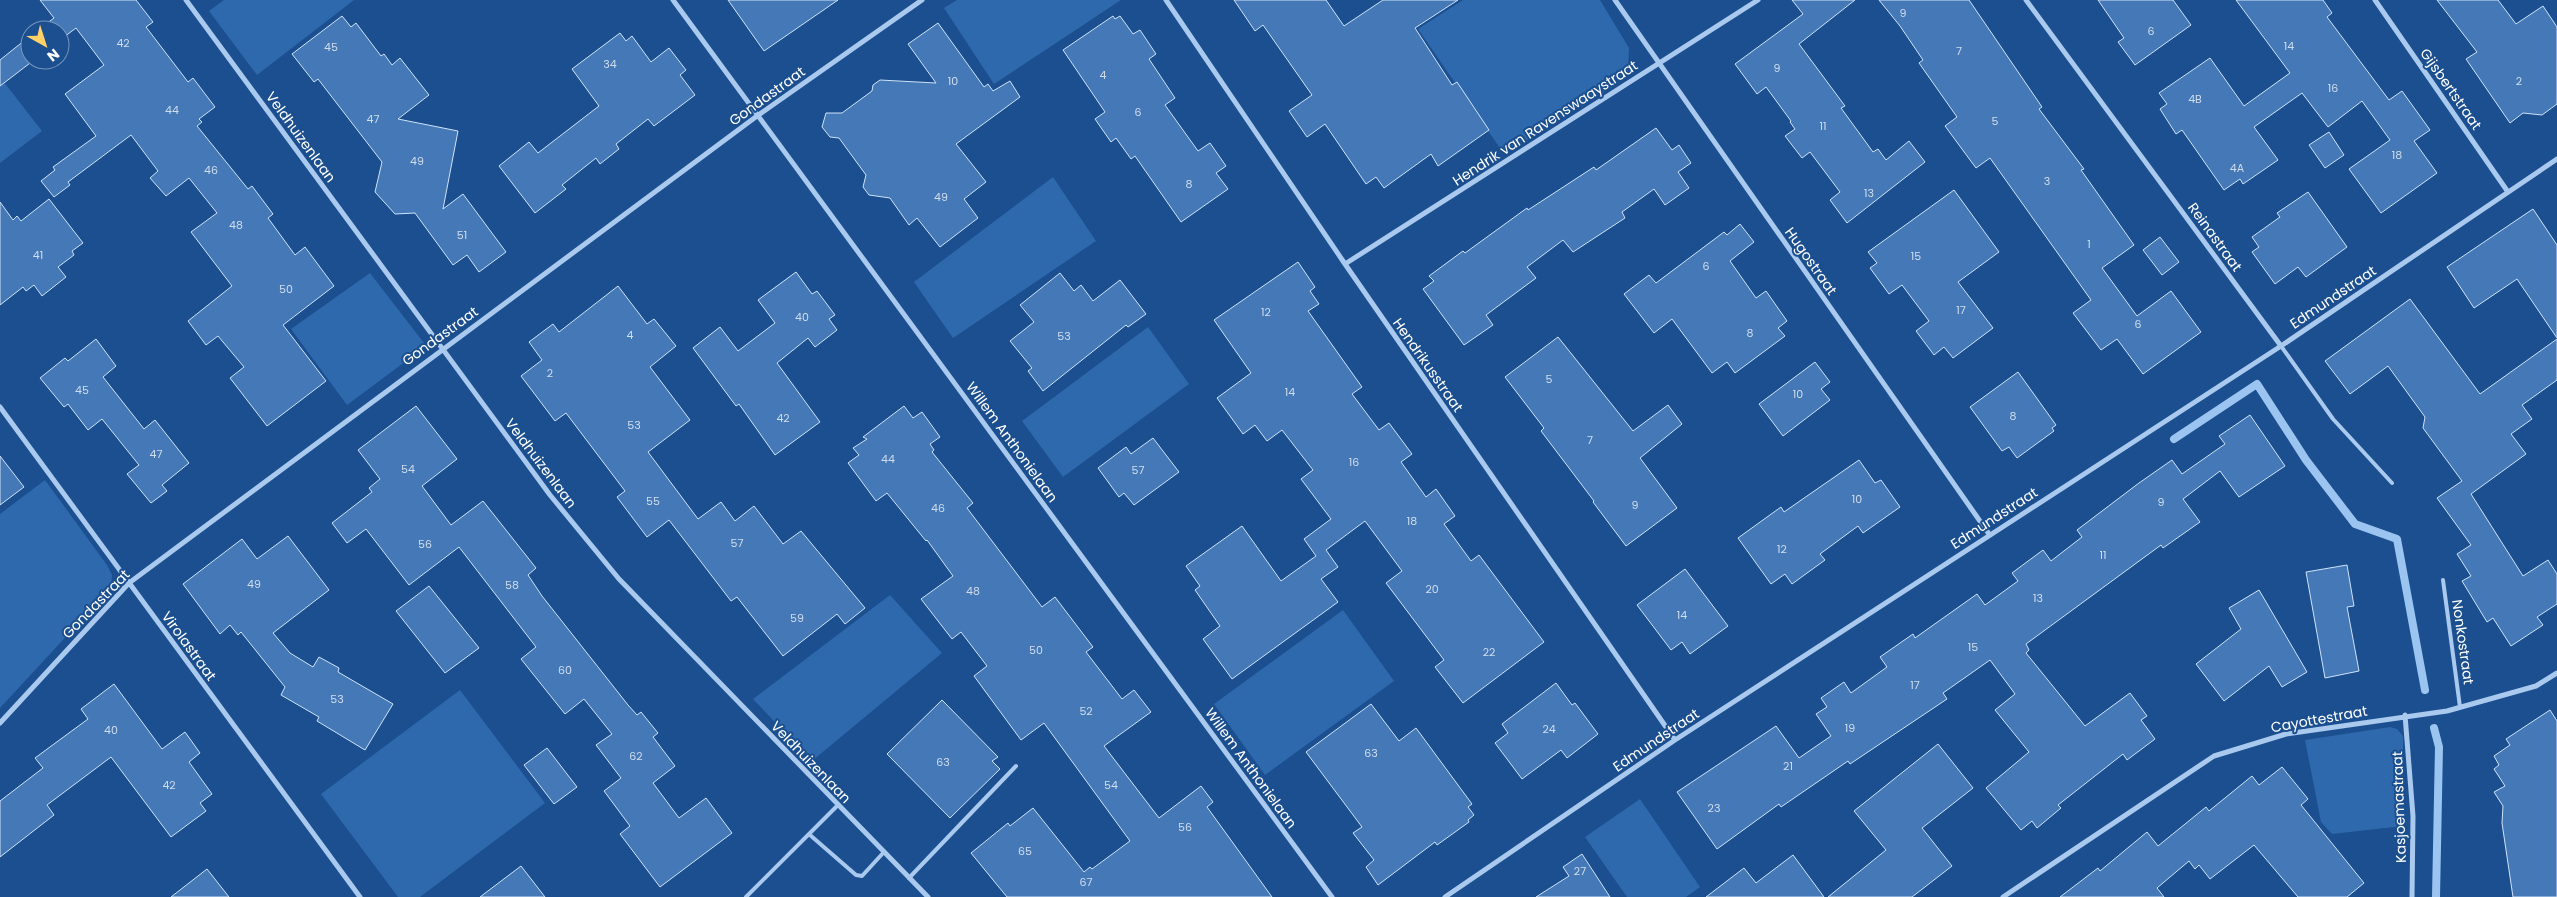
<svg xmlns="http://www.w3.org/2000/svg" width="2557" height="897" viewBox="0 0 2557 897" font-family="Poppins,sans-serif">
  <style>
    .green { fill: #2e69ad }
    .lines { fill: none; stroke-linecap: round; stroke-linejoin: round }
    .stream { stroke: #9cc4f0; stroke-width: 8 }
    .building { fill: #4478b7; stroke: #cfe3fa }
    .lane { stroke: #a9c9ee; stroke-width: 4 }
    .street { stroke: #a9c9ee; stroke-width: 5 }
    .labels { text-anchor: middle; stroke-width: 4; stroke-linejoin: round; paint-order: stroke }
    .number-label { font-size: 11px; fill: #d0dded }
    .street-label { font-size: 14px; fill: #fff; stroke: #1b4f8f }
  </style>
  <rect width="100%" height="100%" fill="#1b4f8f"/>
  <path class="green" d="M224 0H354L257 75 209 11Z
    M957 0H1121L994 84 944 8Z
    M1463 0H1600L1629 48 1628 72 1614 86 1504 154 1418 29Z
    M0 77 42 131 0 163Z
    M1053 177 1096 241 953 338 914 282Z
    M370 273 424 343 421 350 347 405 291 329Z
    M1148 327 1189 384 1063 477 1022 421Z
    M45 480 107 565 112 575 111 588 0 708V514Z
    M890 595 942 653 812 761 753 699Z
    M1343 610 1394 681 1265 775 1214 704Z
    M460 690 545 803 420 897H398L321 794Z
    M2390 727 2397 729 2403 736V826L2332 834 2321 822 2305 740Z
    M1640 799 1700 887 1686 897H1627L1585 837Z"/>
  <g class="lines">
    <path class="stream" d="M2174 439 2257 384 2306 460 2355 524 2397 539 2425 690
      M2434 728 2439 747 2436 897"/>
  </g>
  <path class="building" d="M40 0H136L153 22 146 27 188 82 193 78 215 107 199 119 202 122 197 126 248 189 252 186 273 214 268 218 295 255 305 247 334 286 283 325 326 381 267 426 230 378 244 367 218 336 206 345 188 321 232 286 191 232 217 213 189 178 166 196 150 178 158 171 131 135 68 182 70 185 54 197 41 181 55 170 53 167 96 136 65 94 104 65 76 28 60 40V30H38L54 18Z
    M728 0H838L764 51Z
    M1234 0H1326L1344 26 1383 0H1458L1415 28 1452 85 1457 82 1489 130 1438 166 1431 154 1384 188 1376 177 1366 184 1325 124 1307 137 1289 111 1312 95 1263 25 1255 31Z
    M1792 0H1855L1799 44 1845 106 1841 108 1873 152 1878 149 1886 160 1909 141 1925 162 1847 223 1830 200 1840 192 1810 152 1802 158 1785 136 1795 129 1790 122 1791 121 1766 87 1757 94 1735 64 1803 14Z
    M1879 0H1969L2042 107 2039 109 2084 169 2081 170 2134 245 2102 268 2137 316 2171 291 2201 332 2143 374 2117 339 2101 350 2073 313 2091 300 1990 158 1976 168 1945 126 1957 117 1919 63 1923 60 1900 26Z
    M2098 0H2173L2191 25 2135 65 2118 42 2124 38Z
    M2236 0H2323L2332 13 2327 17 2389 100 2402 91 2430 130 2414 141 2437 173 2381 213 2349 169 2390 140 2362 101 2328 127 2302 93 2254 127 2278 160 2243 184 2240 179 2224 190 2182 130 2176 134 2160 109 2167 104 2159 93 2210 58 2244 106 2290 73Z
    M2437 0H2498L2516 24 2543 6 2557 27V104L2542 115 2523 113 2510 123 2466 59 2477 52Z
    M342 16 351 27 356 23 381 56 384 54 392 65 400 58 429 95 398 119 458 131 443 209 463 194 506 252 479 272 467 255 453 265 415 213 395 214 375 192 382 162 318 79 314 82 292 54Z
    M1113 16 1115 19 1120 16 1133 34 1140 30 1156 54 1149 59 1175 98 1165 105 1198 151 1210 143 1226 166 1216 173 1228 189 1181 222 1135 156 1131 159 1116 138 1111 142 1095 119 1105 112 1063 50Z
    M938 23 984 87 988 84 993 91 1010 81 1020 97 956 144 986 182 964 199 978 218 940 247 917 218 909 225 890 198 869 195 863 187 866 175 839 138 830 137 822 127 826 113H842L872 91 873 85 880 80 936 83 908 44Z
    M620 33 626 41 632 36 651 62 669 48 686 70 680 75 695 95 654 126 648 119 616 144 619 149 600 164 596 158 562 185 566 189 535 213 499 166 529 142 538 153 599 106 572 69Z
    M30 36V60H34L0 86V60Z
    M1656 128 1672 150 1679 145 1691 163 1678 172 1689 188 1665 205 1654 189 1622 212 1625 218 1573 252 1563 240 1527 267 1536 278 1486 315 1493 325 1464 345 1423 289 1434 281 1429 276 1463 251 1465 253 1527 208 1528 210 1594 167 1596 170Z
    M2329 132 2344 155 2325 168 2309 145Z
    M1954 190 1999 252 1958 282 1993 328 1953 358 1944 347 1934 355 1916 331 1929 321 1902 285 1889 294 1870 268 1877 263 1868 252Z
    M2308 192 2347 247 2306 277 2298 267 2275 284 2252 252 2259 247 2252 237 2280 217 2277 213Z
    M49 199 83 243 72 251 74 255 58 267 66 277 42 296 34 285 26 291 23 287 0 305V202L13 220 17 216 21 221Z
    M2533 209 2557 245V338L2517 279 2474 308 2447 267Z
    M1740 224 1754 242 1730 261 1756 298 1766 291 1787 321 1778 328 1785 336 1735 373 1727 362 1712 373 1672 319 1654 333 1624 294 1649 275 1656 283 1724 232 1727 235Z
    M2160 237 2179 262 2162 275 2143 250Z
    M1298 262 1315 287 1310 291 1319 304 1308 311 1362 387 1352 394 1379 430 1389 423 1412 454 1401 462 1426 497 1436 489 1455 516 1444 524 1471 561 1479 555 1544 642 1463 703 1435 667 1444 660 1386 583 1402 571 1365 521 1326 550 1338 567 1321 579 1338 602 1232 679 1203 639 1220 626 1195 590 1200 586 1186 566 1242 526 1281 581 1316 556 1304 539 1331 519 1301 479 1313 470 1282 430 1267 441 1255 425 1243 434 1217 398 1251 373 1214 320Z
    M796 272 812 294 817 291 835 315 829 319 837 330 815 347 808 338 777 363 820 422 775 455 739 404 736 406 693 348 720 327 738 351 775 323 758 300Z
    M1060 273 1074 291 1081 285 1093 301 1120 280 1146 314 1128 327 1126 325 1043 391 1028 371 1032 368 1010 341 1034 322 1020 305Z
    M618 286 647 324 654 319 676 346 650 367 690 420 648 452 698 519 721 502 735 521 754 506 783 544 801 531 865 608 845 624 837 614 783 656 737 597 731 601 669 520 647 537 617 497 625 491 566 413 555 421 521 376 542 360 529 342 553 324 559 332Z
    M2410 299 2480 394 2557 339V380L2522 405 2532 419 2511 434 2526 454 2471 494 2523 576 2548 560 2557 574V604L2537 617 2543 625 2511 646 2493 618 2487 622 2462 581 2471 576 2457 554 2471 545 2437 498 2462 481 2423 428 2425 417 2388 366 2350 394 2325 361Z
    M1558 337 1633 431 1668 405 1682 424 1640 458 1677 508 1626 546 1593 502 1594 501 1541 431 1544 428 1505 377Z
    M96 339 116 366 103 377 144 429 155 420 189 463 162 485 167 491 151 503 127 474 139 465 102 419 88 430 68 404 64 407 40 378 65 358 68 361Z
    M1815 362 1830 382 1821 389 1830 400 1783 436 1759 404Z
    M2018 372 2056 425 2052 428 2054 431 2017 458 2009 447 2002 451 1970 407Z
    M416 406 457 459 422 486 451 525 483 501 536 568 528 575 542 596 628 705 637 715 641 712 658 733 653 737 675 766 653 783 679 818 706 798 732 833 660 887 620 834 630 826 604 791 621 778 596 745 612 734 584 699 565 714 521 659 536 647 459 547 409 585 366 529 347 543 332 523 372 492 369 488 380 479 358 450Z
    M904 406 913 418 922 412 940 437 930 444 934 450 932 452 973 503 967 508 1042 607 1055 597 1093 647 1086 652 1122 699 1134 690 1151 712 1104 746 1159 818 1201 786 1213 802 1207 807 1272 897H1007L971 853 1008 823 1010 826 1033 808 1084 872 1090 867 1092 869 1130 841 1044 723 1021 740 974 676 987 666 961 632 952 639 921 599 953 576 927 540 926 541 887 493 876 501 848 463 859 455 853 448 867 439 863 437Z
    M2250 415 2285 466 2239 497 2220 471 2183 499 2200 522 2163 548 2161 545 2026 644 2029 650 2026 653 2085 726 2130 693 2147 716 2141 720 2155 739 2127 760 2123 754 2058 805 2061 808 2037 828 2032 821 2021 830 1986 788 2029 752 1995 710 2015 694 1990 660 1943 693 1947 699 1850 764 1848 761 1781 807 1779 804 1717 849 1677 792 1776 726 1799 758 1831 736 1816 714 1827 707 1821 698 1844 682 1851 693 1887 667 1880 657 1913 634 1915 638 1977 594 1985 605 2018 581 2012 573 2043 550 2051 561 2082 537 2077 530 2139 483 2172 460 2182 474 2225 444 2219 436Z
    M1153 438 1179 472 1134 505 1124 493 1119 497 1098 468 1126 447 1131 454Z
    M0 456 24 487 0 505Z
    M1859 460 1875 483 1881 480 1900 507 1863 533 1858 526 1820 554 1825 560 1792 584 1785 574 1771 584 1738 538 1781 507 1784 512Z
    M288 536 329 590 273 633 290 653 313 667 319 657 339 668 338 672 393 704 365 750 317 721 319 717 281 695 285 687 241 632 238 635 230 625 220 634 183 584 242 539 257 559Z
    M2347 565 2354 606 2347 607 2359 671 2325 678 2306 572Z
    M1685 569 1728 626 1690 654 1682 642 1671 650 1637 605Z
    M429 586 479 648 445 673 396 611Z
    M2259 590 2307 672 2282 687 2269 666 2224 701 2196 664 2241 629 2229 608Z
    M1556 683 1572 705 1575 703 1598 734 1567 758 1561 750 1522 779 1495 743 1508 733 1502 724Z
    M114 684 162 749 185 732 200 753 189 762 212 794 200 803 206 811 171 837 111 757 47 805 54 815 0 857V801L43 768 35 758 88 719 81 709Z
    M942 700 998 757 992 761 1000 769 950 818 887 754Z
    M1371 704 1399 741 1416 728 1472 804 1468 807 1474 815 1468 820 1469 822 1437 845 1435 842 1378 885 1366 867 1374 860 1353 833 1362 827 1306 752Z
    M2550 710 2557 721V897H2513L2502 823 2503 806 2494 792 2505 786 2494 769 2499 765 2494 756 2510 745 2506 739Z
    M1938 744 1973 788 1922 828 1952 866 1912 897H1828L1886 850 1854 811Z
    M547 748 577 787 554 804 524 765Z
    M2282 767 2308 799 2301 805 2364 883 2347 897H2298L2254 845 2210 879 2199 865 2195 869 2189 861 2157 888 2164 897H2060L2098 868 2100 871 2147 832 2158 846 2206 807 2209 811 2252 776 2259 785Z
    M1582 854 1610 897H1536L1569 876 1563 867Z
    M1793 855 1824 897H1706L1744 868 1756 883Z
    M521 866 545 897H480Z
    M207 869 229 897H171Z"/>
  <g class="lines">
    <path class="lane" d="M2281 346 2333 419 2392 483
      M2443 580 2460 707
      M810 835 856 875 862 876 884 852
      M909 878 1016 766
      M746 897 838 805"/>
    <path class="street" d="M186 0 550 495 619 579 928 897
      M673 0 1332 897
      M1166 0 1345 264 1675 740
      M1615 0 1989 534
      M2026 0 2281 346
      M2375 0 2508 192
      M1345 264 1758 0
      M0 407 360 897
      M2405 715 2413 816 2412 897
      M0 723 129 583 757 116 922 0
      M1445 897 1675 740 2281 346 2557 159
      M2003 897 2214 756 2286 734 2447 711 2536 686 2557 673"/>
  </g>
  <g class="labels">
    <g class="number-label">
      <text x="1903" y="17">9</text>
      <text x="2151" y="35">6</text>
      <text x="123" y="47">42</text>
      <text x="2289" y="50">14</text>
      <text x="331" y="51">45</text>
      <text x="1959" y="55">7</text>
      <text x="610" y="68">34</text>
      <text x="1777" y="72">9</text>
      <text x="1103" y="79">4</text>
      <text x="953" y="85">10</text>
      <text x="2519" y="85">2</text>
      <text x="2333" y="92">16</text>
      <text x="2195" y="103">4B</text>
      <text x="172" y="114">44</text>
      <text x="1138" y="116">6</text>
      <text x="373" y="123">47</text>
      <text x="1995" y="125">5</text>
      <text x="1823" y="130">11</text>
      <text x="2397" y="159">18</text>
      <text x="417" y="165">49</text>
      <text x="2237" y="172">4A</text>
      <text x="211" y="174">46</text>
      <text x="2047" y="185">3</text>
      <text x="1189" y="188">8</text>
      <text x="1869" y="197">13</text>
      <text x="941" y="201">49</text>
      <text x="236" y="229">48</text>
      <text x="462" y="239">51</text>
      <text x="2089" y="248">1</text>
      <text x="38" y="259">41</text>
      <text x="1916" y="260">15</text>
      <text x="1706" y="270">6</text>
      <text x="286" y="293">50</text>
      <text x="1961" y="314">17</text>
      <text x="1266" y="316">12</text>
      <text x="802" y="321">40</text>
      <text x="2138" y="328">6</text>
      <text x="1750" y="337">8</text>
      <text x="630" y="339">4</text>
      <text x="1064" y="340">53</text>
      <text x="550" y="377">2</text>
      <text x="1549" y="383">5</text>
      <text x="82" y="394">45</text>
      <text x="1290" y="396">14</text>
      <text x="1798" y="398">10</text>
      <text x="2013" y="420">8</text>
      <text x="783" y="422">42</text>
      <text x="634" y="429">53</text>
      <text x="1590" y="444">7</text>
      <text x="156" y="458">47</text>
      <text x="888" y="463">44</text>
      <text x="1354" y="466">16</text>
      <text x="408" y="473">54</text>
      <text x="1138" y="474">57</text>
      <text x="1857" y="503">10</text>
      <text x="653" y="505">55</text>
      <text x="2161" y="506">9</text>
      <text x="1635" y="509">9</text>
      <text x="938" y="512">46</text>
      <text x="1412" y="525">18</text>
      <text x="737" y="547">57</text>
      <text x="425" y="548">56</text>
      <text x="1782" y="553">12</text>
      <text x="2103" y="559">11</text>
      <text x="254" y="588">49</text>
      <text x="512" y="589">58</text>
      <text x="1432" y="593">20</text>
      <text x="973" y="595">48</text>
      <text x="2038" y="602">13</text>
      <text x="1682" y="619">14</text>
      <text x="797" y="622">59</text>
      <text x="1973" y="651">15</text>
      <text x="1036" y="654">50</text>
      <text x="1489" y="656">22</text>
      <text x="565" y="674">60</text>
      <text x="1915" y="689">17</text>
      <text x="337" y="703">53</text>
      <text x="1086" y="715">52</text>
      <text x="1850" y="732">19</text>
      <text x="1549" y="733">24</text>
      <text x="111" y="734">40</text>
      <text x="1371" y="757">63</text>
      <text x="636" y="760">62</text>
      <text x="943" y="766">63</text>
      <text x="1788" y="770">21</text>
      <text x="169" y="789">42</text>
      <text x="1111" y="789">54</text>
      <text x="1714" y="812">23</text>
      <text x="1185" y="831">56</text>
      <text x="1025" y="855">65</text>
      <text x="1580" y="875">27</text>
      <text x="1086" y="886">67</text>
    </g>
    <g class="street-label">
      <text transform="translate(2451 89) rotate(55)" y="5">Gijsbertstraat</text>
      <text transform="translate(767 96) rotate(-36)" y="5">Gondastraat</text>
      <text transform="translate(1545 123) rotate(-33)" y="5">Hendrik van Ravenswaaystraat</text>
      <text transform="translate(301 137) rotate(54)" y="5">Veldhuizenlaan</text>
      <text transform="translate(2215 237) rotate(54)" y="5">Reinastraat</text>
      <text transform="translate(1811 261) rotate(55)" y="5">Hugostraat</text>
      <text transform="translate(2333 297) rotate(-34)" y="5">Edmundstraat</text>
      <text transform="translate(440 336) rotate(-36)" y="5">Gondastraat</text>
      <text transform="translate(1428 365) rotate(55)" y="5">Hendrikusstraat</text>
      <text transform="translate(1012 442) rotate(54)" y="5">Willem Anthonielaan</text>
      <text transform="translate(541 463) rotate(53)" y="5">Veldhuizenlaan</text>
      <text transform="translate(1994 518) rotate(-33)" y="5">Edmundstraat</text>
      <text transform="translate(96 604) rotate(-46)" y="5">Gondastraat</text>
      <text transform="translate(2463 642) rotate(82)" y="5">Nonkostraat</text>
      <text transform="translate(189 646) rotate(54)" y="5">Virolastraat</text>
      <text transform="translate(2319 719) rotate(-10)" y="5">Cayottestraat</text>
      <text transform="translate(1656 740) rotate(-34)" y="5">Edmundstraat</text>
      <text transform="translate(811 762) rotate(46)" y="5">Veldhuizenlaan</text>
      <text transform="translate(1251 768) rotate(54)" y="5">Willem Anthonielaan</text>
      <text transform="translate(2399 807) rotate(-92)" y="5">Kasjoemastraat</text>
    </g>
  </g>
  <g transform="translate(45 45) rotate(141)"><circle r="24" fill="#1b4f8f" stroke="#7695bc"/>
  <path d="M0-4L9 19L0 12L-9 19Z" fill="#ffd166"/>
  <text y="-8" font-size="14" font-weight="bold" text-anchor="middle" fill="#ffffff">N</text>
  </g>
</svg>
